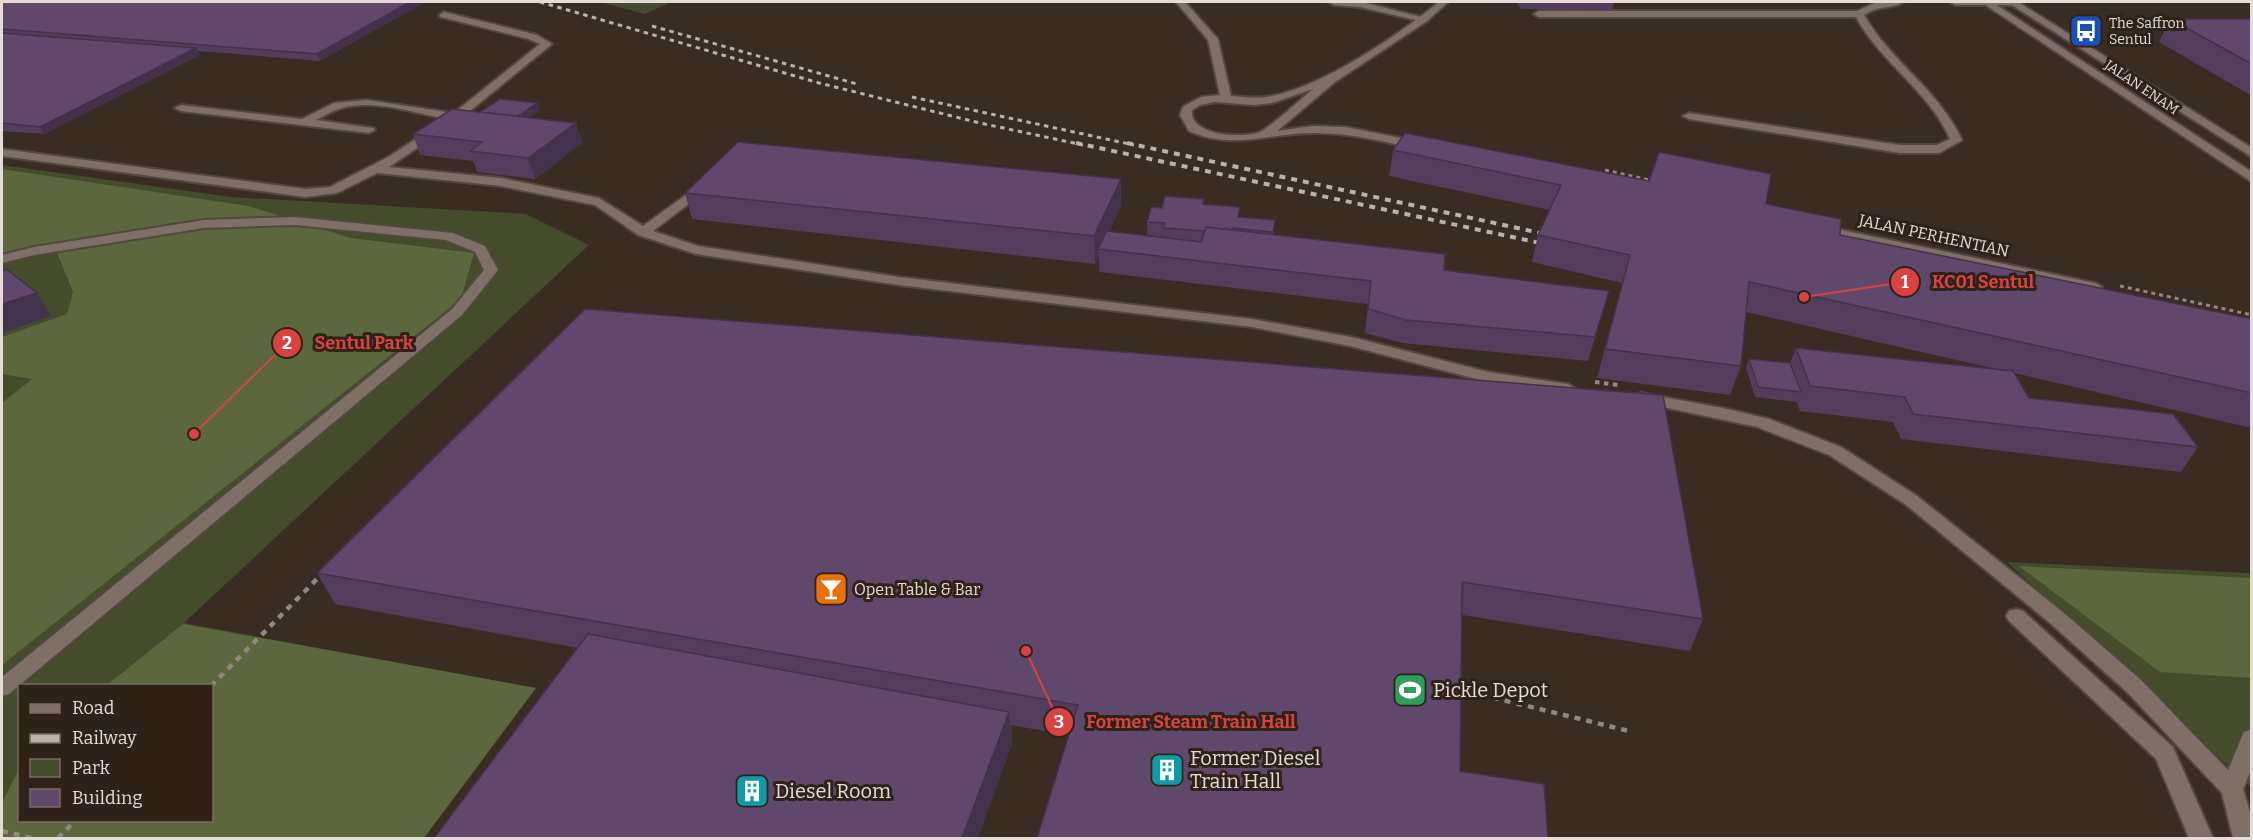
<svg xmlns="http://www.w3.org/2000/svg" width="2253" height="840" viewBox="0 0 2253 840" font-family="Bitter,serif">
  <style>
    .green { fill: #444c2c; fill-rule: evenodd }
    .forest { fill: #5c673e }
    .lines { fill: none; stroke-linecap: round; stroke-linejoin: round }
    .service-casing { stroke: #524841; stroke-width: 4 }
    .minor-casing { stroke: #524841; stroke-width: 4 }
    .secondary-casing { stroke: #524841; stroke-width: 4 }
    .path-far2 { stroke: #928881; stroke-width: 3; stroke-dasharray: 4 4; stroke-linecap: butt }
    .path-far1 { stroke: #928881; stroke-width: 4; stroke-dasharray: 4.5 4.5; stroke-linecap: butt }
    .path { stroke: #928881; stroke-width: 4.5; stroke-dasharray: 6 6; stroke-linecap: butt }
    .service { fill: #7e7066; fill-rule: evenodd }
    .minor { fill: #7e7066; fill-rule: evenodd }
    .secondary { fill: #7e7066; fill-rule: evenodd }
    .rail-far1 { stroke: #bbb2ab; stroke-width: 3; stroke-dasharray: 4.5 4.5; stroke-linecap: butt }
    .rail { stroke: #bbb2ab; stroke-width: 4; stroke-dasharray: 6 6; stroke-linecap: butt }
    .wall { fill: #523e5c }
    .shaded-wall { fill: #42324b }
    .building { fill: #5f486b; stroke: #42324b; stroke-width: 1.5 }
    .labels { text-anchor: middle; stroke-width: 6; stroke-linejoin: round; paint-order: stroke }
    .far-poi-label { font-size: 14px; fill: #e4dcd6; stroke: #2e2219; text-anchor: start }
    .far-street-label { font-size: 14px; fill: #e4dcd6; stroke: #2e2219 }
    .street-label { font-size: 16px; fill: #e4dcd6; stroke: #2e2219 }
    .poi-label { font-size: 16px; fill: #e4dcd6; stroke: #2e2219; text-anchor: start }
    .near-poi-label { font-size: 20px; fill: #e4dcd6; stroke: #2e2219; text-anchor: start }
    .leader { fill: none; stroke: #d84342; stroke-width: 2 }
    .callout-dot { fill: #d84342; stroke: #2e2219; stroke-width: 2 }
    .mark-label { font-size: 18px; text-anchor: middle; font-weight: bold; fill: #fff }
    .callout-label { font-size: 18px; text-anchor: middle; font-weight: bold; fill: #d84342; stroke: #2e2219; stroke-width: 6; stroke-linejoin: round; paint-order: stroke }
  </style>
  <rect width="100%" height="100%" fill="#382c23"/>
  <path class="green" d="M599 2H671L645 14Z
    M2 165 231 197 526 214 589 245 184 623 536 688 424 838H2ZM20 686H212V820H20Z
    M2007 562 2251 573V787Z"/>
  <path class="forest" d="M2 169 248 206 351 238 474 253 461 299 2 665V403L32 379 2 374V337L67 314 73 292 53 243 2 254Z
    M2019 566 2251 578V678L2160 672Z
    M183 624 536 688 424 838H2V803L19 769 20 820H212V686L107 685Z"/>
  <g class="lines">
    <g class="service-casing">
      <path id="service" d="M1329 2H1362L1429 19 1424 22 1360 7 1334 5Z
        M1877 2H1903C1893 9 1878 5 1864 15 1891 62 1939 90 1962 140L1939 153H1900L1689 119 1683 116 1689 113 1900 145H1937L1950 139C1929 91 1881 63 1856 17H1539L1534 14 1539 11H1857Z
        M1950 2H2018L2013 5H1955Z
        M444 12 537 35 552 44 460 119 389 167 501 178 599 198 643 226 704 182 708 183 710 186 708 189 653 231 698 246 899 277 1252 319 1351 337 1488 372 1568 384 1576 389 1568 394 1488 382 1350 346 1252 327 899 285 696 254 638 235 595 205 501 186 377 173 337 193 305 197 2 156V149L305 189 330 187 390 156 446 119C414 113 374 99 342 108 333 110 324 116 316 120L373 128 375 130 369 133 181 111 175 108 181 105 302 119 334 103 367 100 454 113 540 44 529 39 441 17 439 15Z
        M295 217 453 233 485 246 498 270 462 315 9 694 2 696V677L452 309 484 270 475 252 446 240 295 225 204 228 34 255 2 263V255L34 247 204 220Z
        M1641 393 1723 408 1769 419 1841 447 1917 496 2064 613 2141 680 2228 770 2244 732 2252 729V768L2243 789 2252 819V838H2233L2222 793 2127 692 2050 623 1905 504 1829 455 1757 427 1635 401 1633 398 1635 395Z
        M2016 609 2023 611 2173 747 2213 838H2189L2156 759 2009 621 2006 616 2009 611Z"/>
    </g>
    <g class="minor-casing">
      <path id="minor" d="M1176 2H1185L1218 39 1231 96C1245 97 1259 99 1272 96 1325 85 1397 36 1439 2H1448L1427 21 1335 82 1277 131 1312 126 1346 127 1420 142 1426 146 1420 150C1385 142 1352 133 1316 133 1272 132 1232 151 1189 131L1180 115 1183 107 1201 97 1220 95 1208 40ZM1313 89C1296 103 1280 119 1262 131 1249 139 1188 137 1192 110L1200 105 1215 102 1254 105 1272 103Z
        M1818 225 2095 283 2102 287 2095 291 1813 232 1811 229 1813 226Z"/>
    </g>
    <g class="secondary-casing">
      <path id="secondary" d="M1981 2H1992L2252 172V182Z
        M2007 2H2018L2252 148V157Z"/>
    </g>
    <path class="path-far2" d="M1605 170 1654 181
      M2120 286 2252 315"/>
    <path class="path-far1" d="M1595 382 1618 385"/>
    <path class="path" d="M211 686 318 578 323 579
      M1458 689 1629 731
      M2 831 32 838
      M58 838 76 820"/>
    <use href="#service" class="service"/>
    <use href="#minor" class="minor"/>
    <use href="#secondary" class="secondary"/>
    <path class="rail-far1" d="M540 2 819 83 980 123 1083 145
      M652 26 857 84
      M912 97 1134 145"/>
    <path class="rail" d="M1076 143 1554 246
      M1127 143 1554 236"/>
  </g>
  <path class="wall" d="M2 2H425L320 61 198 51 200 55 44 134 2 131Z
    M1516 2H1614L1612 10 1521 9Z
    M2170 19H2252V96L2159 42Z
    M537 103 540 110 529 117 576 123 582 143 535 179 477 172 473 161 420 155 413 134Z
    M1393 150 1766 204 1840 235 2252 319V428L2014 373 2029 398 2198 447 2181 472 1901 439 1893 422 1800 411 1797 402 1755 397 1746 368 1749 359 1790 363 1796 348 2000 370 1746 312 1741 366 1730 395 1597 378 1622 283 1532 262 1538 235 1550 210 1389 176Z
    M1121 179V206L1109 232 1147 236V222L1162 208 1203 204 1239 218 1275 220 1273 235 1444 270 1609 291 1588 361 1402 343 1365 333 1368 304 1099 272V256L1095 264 692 219 685 193Z
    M585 309 1703 619 1690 651 1462 615 1068 735 1011 725 1012 744 978 838H434L578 648 335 604 317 573Z"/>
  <path class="shaded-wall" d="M410 2H425L320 61 317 54Z
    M196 48 200 55 44 134 40 127Z
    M537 103 540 110 517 126 514 118Z
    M576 123 582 143 535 179 528 158Z
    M1121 179V206L1101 249H1098L1099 256 1095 264 1094 236Z
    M37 293 51 316 2 333V304Z
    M1009 712 1012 744 978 838H962Z"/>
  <path class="building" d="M2 2H410L317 54 2 29Z
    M2170 19H2252V64Z
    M2 33 196 48 40 127 2 123Z
    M500 99 537 103 518 116 480 112Z
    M452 109 576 123 528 158 470 151 482 142 413 134Z
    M1405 133 1649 181 1659 152 1771 174 1766 204 1841 219 1840 235 2252 319V393L1749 282 1741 366 1605 349 1630 255 1538 235 1561 185 1393 150Z
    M738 142 1121 179 1094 236 685 193Z
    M1165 196 1204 199 1203 204 1240 207 1238 217 1275 220 1273 232 1233 228 1232 230 1206 227 1205 231 1163 228 1165 223 1147 222 1151 207 1162 208Z
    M1206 227 1445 254 1444 270 1609 291 1595 337 1406 320 1368 309 1371 281 1098 249 1107 231 1201 242Z
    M6 269 37 293 2 304V271Z
    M585 309 1663 395 1703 619 1462 582 1460 771 1544 784 1548 838H1037L1078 705 317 573Z
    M1796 348 2013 371 2029 398 2173 414 2198 447 1913 414 1905 397 1810 386Z
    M1749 359 1790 363 1801 392 1758 387Z
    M588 634 1009 712 962 838H434Z"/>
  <defs>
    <g id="bus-square" transform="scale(1.725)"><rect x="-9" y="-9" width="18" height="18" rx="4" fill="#1a4fb4" stroke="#2e2219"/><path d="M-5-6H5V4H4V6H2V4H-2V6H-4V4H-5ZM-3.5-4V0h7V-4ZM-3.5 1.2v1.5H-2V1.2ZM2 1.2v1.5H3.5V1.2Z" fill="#fff"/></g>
    <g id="bar-square" transform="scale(1.725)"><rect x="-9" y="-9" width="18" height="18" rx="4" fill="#e8710a" stroke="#2e2219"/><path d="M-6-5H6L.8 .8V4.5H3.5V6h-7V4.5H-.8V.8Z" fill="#fff"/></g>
    <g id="stadium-square" transform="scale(1.725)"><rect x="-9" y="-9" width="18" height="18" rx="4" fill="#2e9e5b" stroke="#2e2219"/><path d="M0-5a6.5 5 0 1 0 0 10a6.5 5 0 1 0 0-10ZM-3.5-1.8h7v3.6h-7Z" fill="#fff"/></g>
    <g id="building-square" transform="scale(1.725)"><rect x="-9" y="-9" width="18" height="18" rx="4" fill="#0f9aa8" stroke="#2e2219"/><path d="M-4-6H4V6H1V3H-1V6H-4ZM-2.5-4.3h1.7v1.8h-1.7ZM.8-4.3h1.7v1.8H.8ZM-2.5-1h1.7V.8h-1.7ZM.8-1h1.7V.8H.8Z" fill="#fff"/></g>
  </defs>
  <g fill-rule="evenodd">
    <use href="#bus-square" x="2086" y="31"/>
    <use href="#bar-square" x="831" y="589"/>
    <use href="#stadium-square" x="1410" y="690"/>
    <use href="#building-square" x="1167" y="770"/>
    <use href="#building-square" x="752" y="791"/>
  </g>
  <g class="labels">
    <g class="far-poi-label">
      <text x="2109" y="28">The Saffron<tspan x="2109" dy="16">Sentul</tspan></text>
    </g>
    <g class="far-street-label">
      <text transform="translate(2142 87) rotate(34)" y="5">JALAN ENAM</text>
    </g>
    <g class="street-label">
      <text transform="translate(1934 235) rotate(12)" y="6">JALAN PERHENTIAN</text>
    </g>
    <g class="poi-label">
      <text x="854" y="595">Open Table &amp; Bar</text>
    </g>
    <g class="near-poi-label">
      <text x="1433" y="697">Pickle Depot</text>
      <text x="1190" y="765">Former Diesel<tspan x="1190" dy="23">Train Hall</tspan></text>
      <text x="775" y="798">Diesel Room</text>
    </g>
  </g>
  <path class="leader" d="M1804 297L1905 282M194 434L287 343M1026 651L1059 722"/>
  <g class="callout-dot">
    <circle cx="1804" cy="297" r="6"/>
    <circle cx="194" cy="434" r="6"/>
    <circle cx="1026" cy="651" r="6"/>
    <circle cx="1905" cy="282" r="15"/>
    <circle cx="287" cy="343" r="15"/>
    <circle cx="1059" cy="722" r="15"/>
  </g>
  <g class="mark-label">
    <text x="1905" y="288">1</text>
    <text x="287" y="349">2</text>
    <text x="1059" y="728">3</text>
  </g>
  <g class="callout-label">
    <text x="1983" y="288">KC01 Sentul</text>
    <text x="364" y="349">Sentul Park</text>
    <text x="1191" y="728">Former Steam Train Hall</text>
  </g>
  <rect width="2253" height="840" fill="none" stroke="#e4dcd6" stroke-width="6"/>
  <rect x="18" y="684" width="195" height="138" fill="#2e2219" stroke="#776c65" stroke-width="1.5"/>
  <rect x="30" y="704" width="30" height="9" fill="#7e7066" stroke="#776c65" stroke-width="1.5"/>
  <text x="72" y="714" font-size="18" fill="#e4dcd6">Road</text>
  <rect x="30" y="734" width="30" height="9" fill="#bbb2ab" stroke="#776c65" stroke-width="1.5"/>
  <text x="72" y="744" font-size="18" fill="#e4dcd6">Railway</text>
  <rect x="30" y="759" width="30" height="18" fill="#444c2c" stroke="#776c65" stroke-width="1.5"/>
  <text x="72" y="774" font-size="18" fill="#e4dcd6">Park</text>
  <rect x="30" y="789" width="30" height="18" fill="#5f486b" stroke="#776c65" stroke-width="1.5"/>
  <text x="72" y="804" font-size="18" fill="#e4dcd6">Building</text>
</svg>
